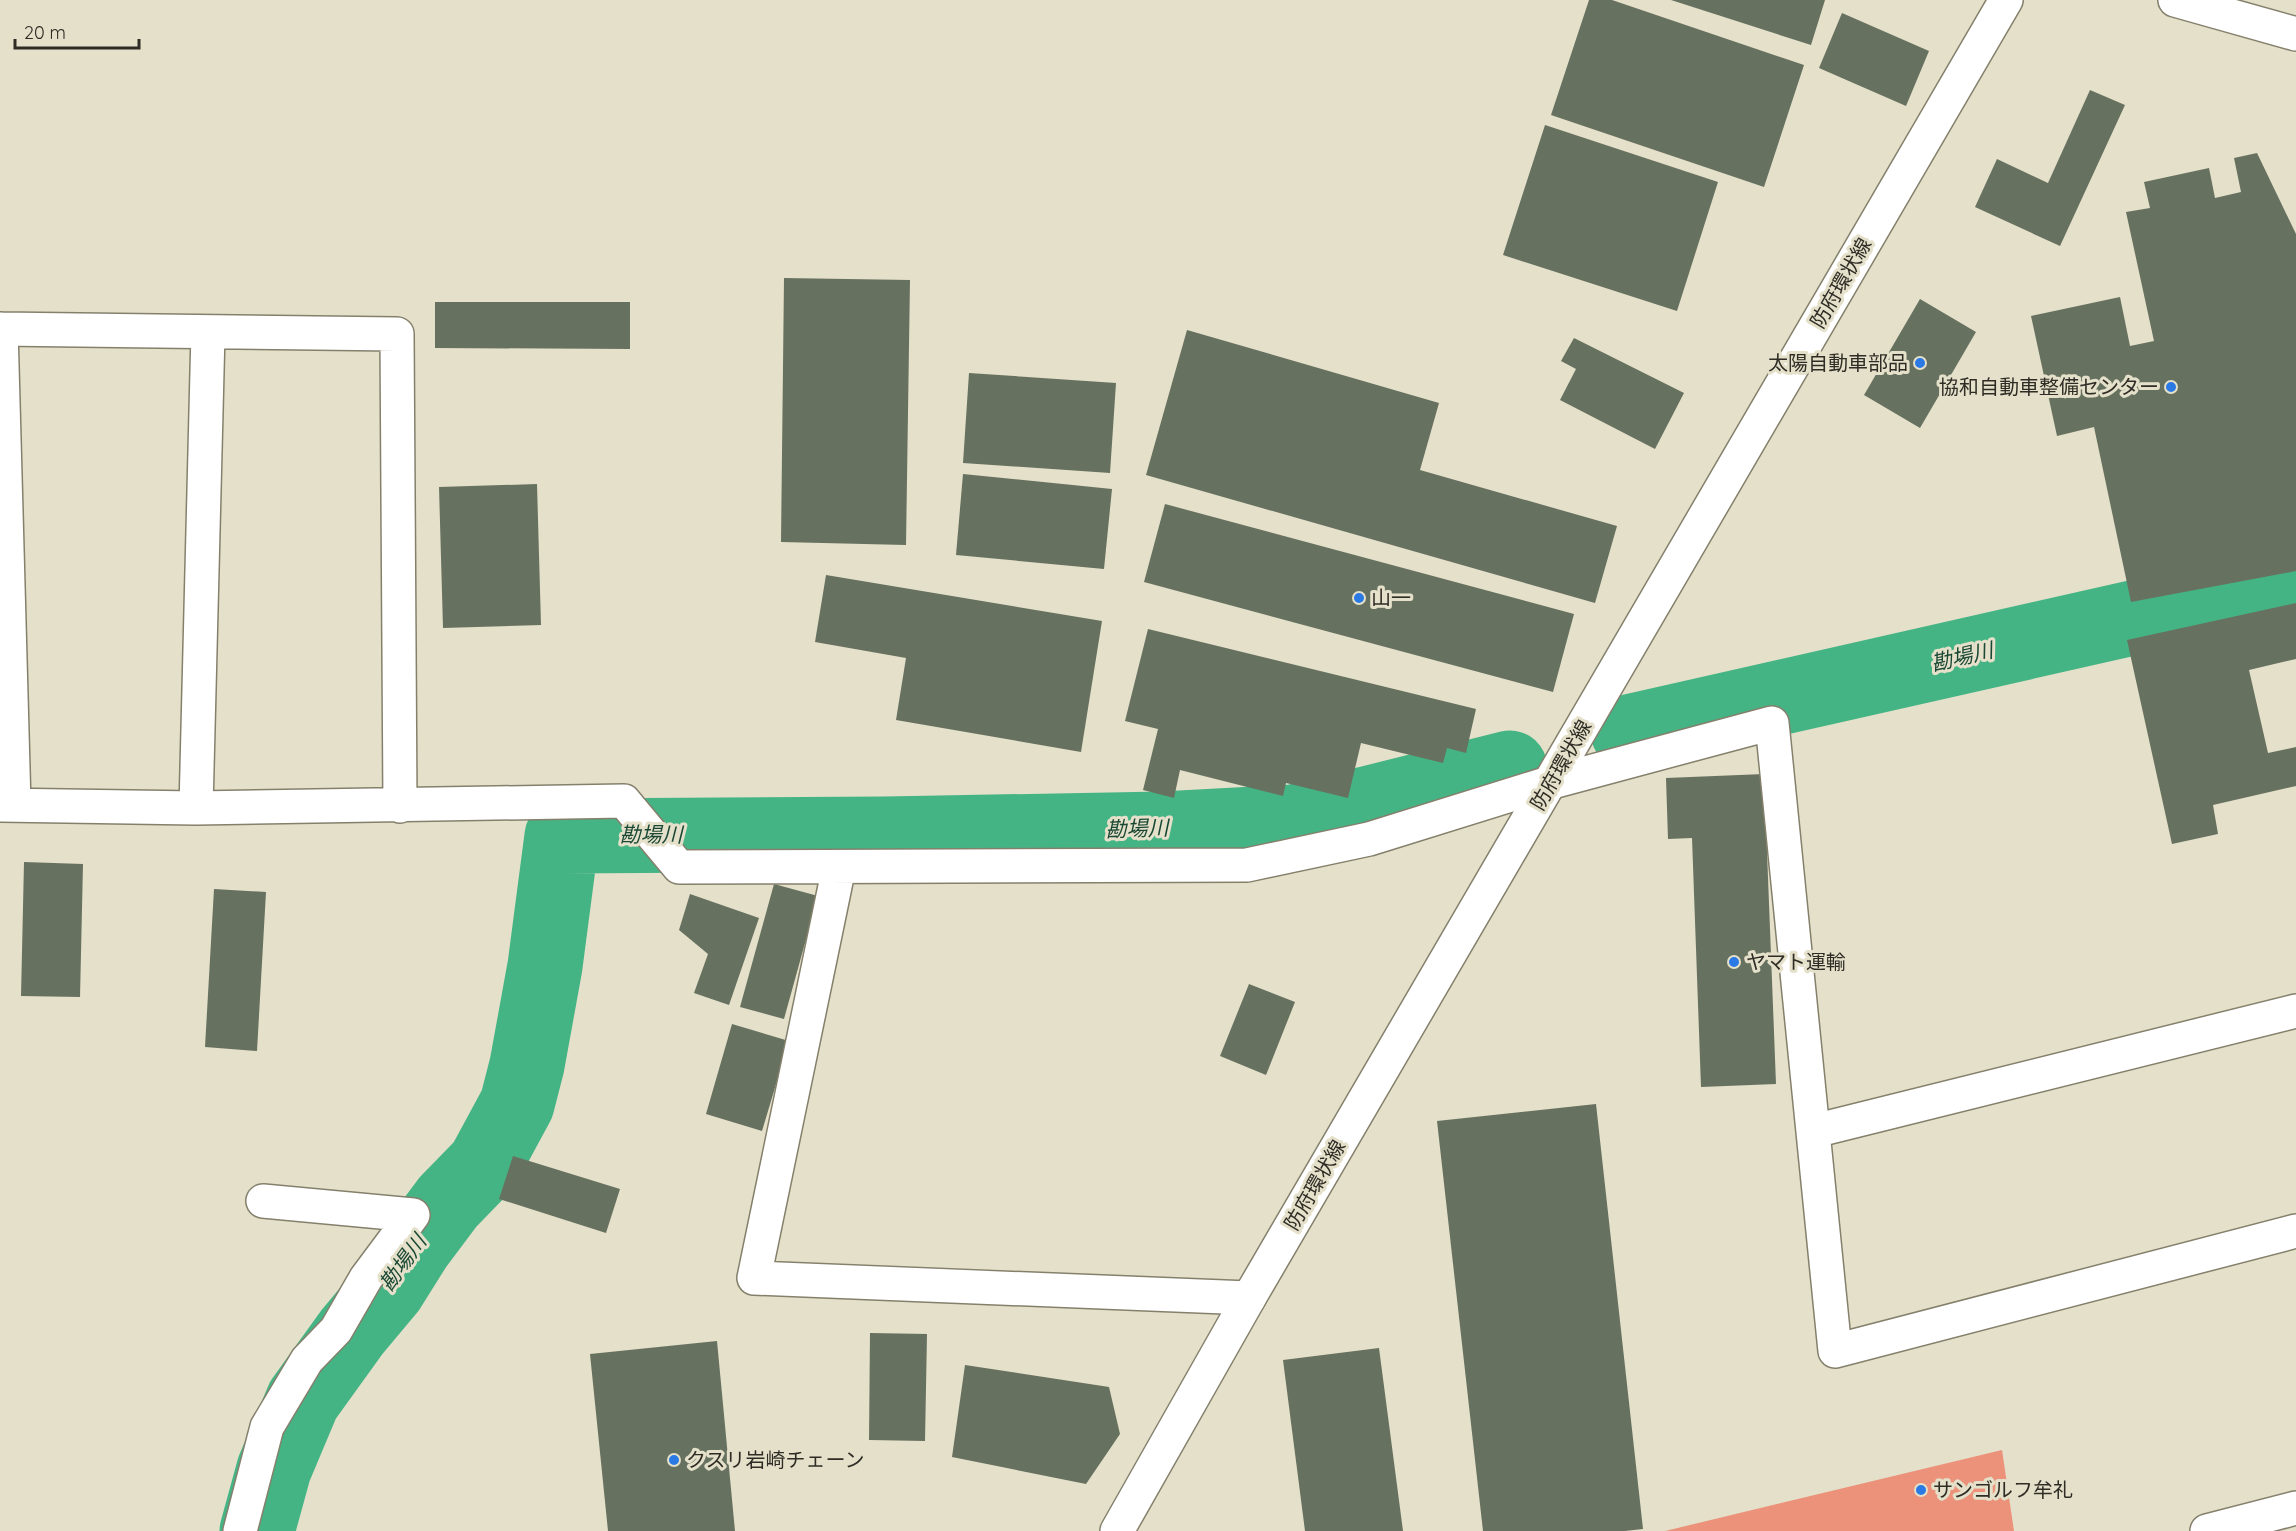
<svg xmlns="http://www.w3.org/2000/svg" width="2296" height="1531" viewBox="0 0 2296 1531" font-family="Quicksand,'Noto Sans JP',sans-serif">
  <style>
    .green { fill: #ec927b }
    .lines { fill: none; stroke-linecap: round; stroke-linejoin: round }
    .river { stroke: #45b485; stroke-width: 75 }
    .building { fill: #67715f }
    .street-casing { stroke: #84806c; stroke-width: 36 }
    .primary-casing { stroke: #84806c; stroke-width: 36 }
    .street { stroke: #fff; stroke-width: 33 }
    .primary { stroke: #fff; stroke-width: 33 }
    .poi-dot { fill: #2a79e5; stroke: #e4e0ca; stroke-width: 2 }
    .labels { text-anchor: middle; stroke-width: 6; stroke-linejoin: round; paint-order: stroke }
    .street-label { font-size: 20px; fill: #2e2c24; stroke: #e4e0ca }
    .poi-label { font-size: 20px; fill: #2e2c24; stroke: #e4e0ca; text-anchor: start }
    .water-label { font-size: 21px; font-style: italic; fill: #1a4834; stroke: #e4e0ca }
  </style>
  <rect width="100%" height="100%" fill="#e4e0ca"/>
  <path class="green" d="M2002 1450 2014 1531H1665Z"/>
  <g class="lines">
    <path class="river" d="M1628 732 2296 581
      M257 1531 274 1469 303 1400 352 1332 388 1289 415 1246 448 1202 484 1165 517 1104 527 1065 545 966 562 836 885 834 1162 829 1294 822 1510 768"/>
  </g>
  <path class="building" d="M1589 0H1612L1804 65 1764 187 1551 115Z
    M1671 0H1825L1811 45Z
    M1842 13 1929 51 1906 106 1819 68Z
    M2090 90 2125 105 2060 246 1975 207 1997 159 2048 183Z
    M1545 125 1718 182 1677 311 1503 255Z
    M2257 153 2296 234V571L2131 602 2094 427 2057 436 2031 316 2120 297 2130 346 2154 341 2126 212 2150 208 2144 182 2209 168 2215 198 2241 192 2234 158Z
    M784 278 910 280 906 545 781 542Z
    M1920 299 1976 332 1920 428 1864 395Z
    M435 302H630V349L435 348Z
    M1187 330 1439 403 1420 470 1617 526 1595 603 1146 475Z
    M1574 338 1684 393 1655 449 1560 400 1576 369 1561 361Z
    M969 373 1116 383 1110 473 963 463Z
    M963 474 1112 489 1104 569 956 555Z
    M537 484 541 625 443 628 439 487Z
    M1165 504 1574 614 1553 692 1144 582Z
    M826 575 1102 621 1081 752 896 720 906 658 815 642Z
    M2296 603V659L2249 670 2268 753 2296 747V786L2213 805 2218 834 2172 844 2127 640Z
    M1148 629 1476 709 1466 753 1447 748 1443 763 1361 743 1348 798 1286 783 1283 796 1180 770 1174 798 1143 790 1158 729 1125 721Z
    M1764 774 1776 1084 1701 1087 1692 838 1668 839 1666 778Z
    M24 862 83 864 80 997 21 996Z
    M774 884 818 896 784 1019 740 1007Z
    M214 889 266 892 257 1051 205 1047Z
    M690 894 759 918 729 1005 694 993 708 954 679 930Z
    M1249 984 1295 1002 1266 1075 1220 1056Z
    M732 1024 789 1041 762 1131 706 1114Z
    M1596 1104 1643 1529 1625 1531H1483L1437 1121Z
    M513 1156 620 1189 606 1233 499 1199Z
    M870 1333 927 1334 925 1441 869 1440Z
    M717 1341 735 1531H608L590 1354Z
    M1379 1348 1403 1531H1305L1283 1360Z
    M965 1365 1109 1387 1120 1434 1086 1484 952 1457Z"/>
  <g class="lines">
    <g class="street-casing">
      <path id="street" d="M2175 0 2296 34
        M0 329 397 334 400 806
        M1 329 14 805
        M0 805 196 808 624 801 679 867 1247 865 1369 839 1552 782 1772 723 1835 1351 2296 1231
        M196 808 208 332
        M839 867 754 1278 1249 1298
        M1814 1131 2296 1011
        M240 1531 267 1427 307 1360 336 1330 366 1278 413 1215 263 1201
        M2207 1531 2296 1508"/>
    </g>
    <g class="primary-casing">
      <path id="primary" d="M1117 1531 1249 1298 2006 0"/>
    </g>
    <use href="#street" class="street"/>
    <use href="#primary" class="primary"/>
  </g>
  <g class="poi-dot">
    <circle cx="1920" cy="363" r="6"/>
    <circle cx="2171" cy="387" r="6"/>
    <circle cx="1359" cy="598" r="6"/>
    <circle cx="1734" cy="962" r="6"/>
    <circle cx="674" cy="1460" r="6"/>
    <circle cx="1921" cy="1490" r="6"/>
  </g>
  <g class="labels">
    <g class="street-label">
      <text transform="translate(1841 283) rotate(-60)" y="7">防府環状線</text>
      <text transform="translate(1561 765) rotate(-60)" y="7">防府環状線</text>
      <text transform="translate(1315 1185) rotate(-60)" y="7">防府環状線</text>
    </g>
    <g class="poi-label">
      <text x="1908" y="370" text-anchor="end">太陽自動車部品</text>
      <text x="2159" y="394" text-anchor="end">協和自動車整備センター</text>
      <text x="1371" y="605">山一</text>
      <text x="1746" y="969">ヤマト運輸</text>
      <text x="686" y="1467">クスリ岩崎チェーン</text>
      <text x="1933" y="1497">サンゴルフ牟礼</text>
    </g>
    <g class="water-label">
      <text transform="translate(1962 657) rotate(-13)" y="7">勘場川</text>
      <text transform="translate(1137 829) rotate(-2)" y="7">勘場川</text>
      <text x="651" y="842">勘場川</text>
      <text transform="translate(403 1263) rotate(-54)" y="7">勘場川</text>
    </g>
  </g>
  <path d="M15 39v9h124v-9" fill="none" stroke="#2e2c24" stroke-width="3"/>
  <text x="24" y="39" font-size="18" fill="#2e2c24" stroke="#e4e0ca" stroke-width="4.5" paint-order="stroke">20 m</text>
</svg>
